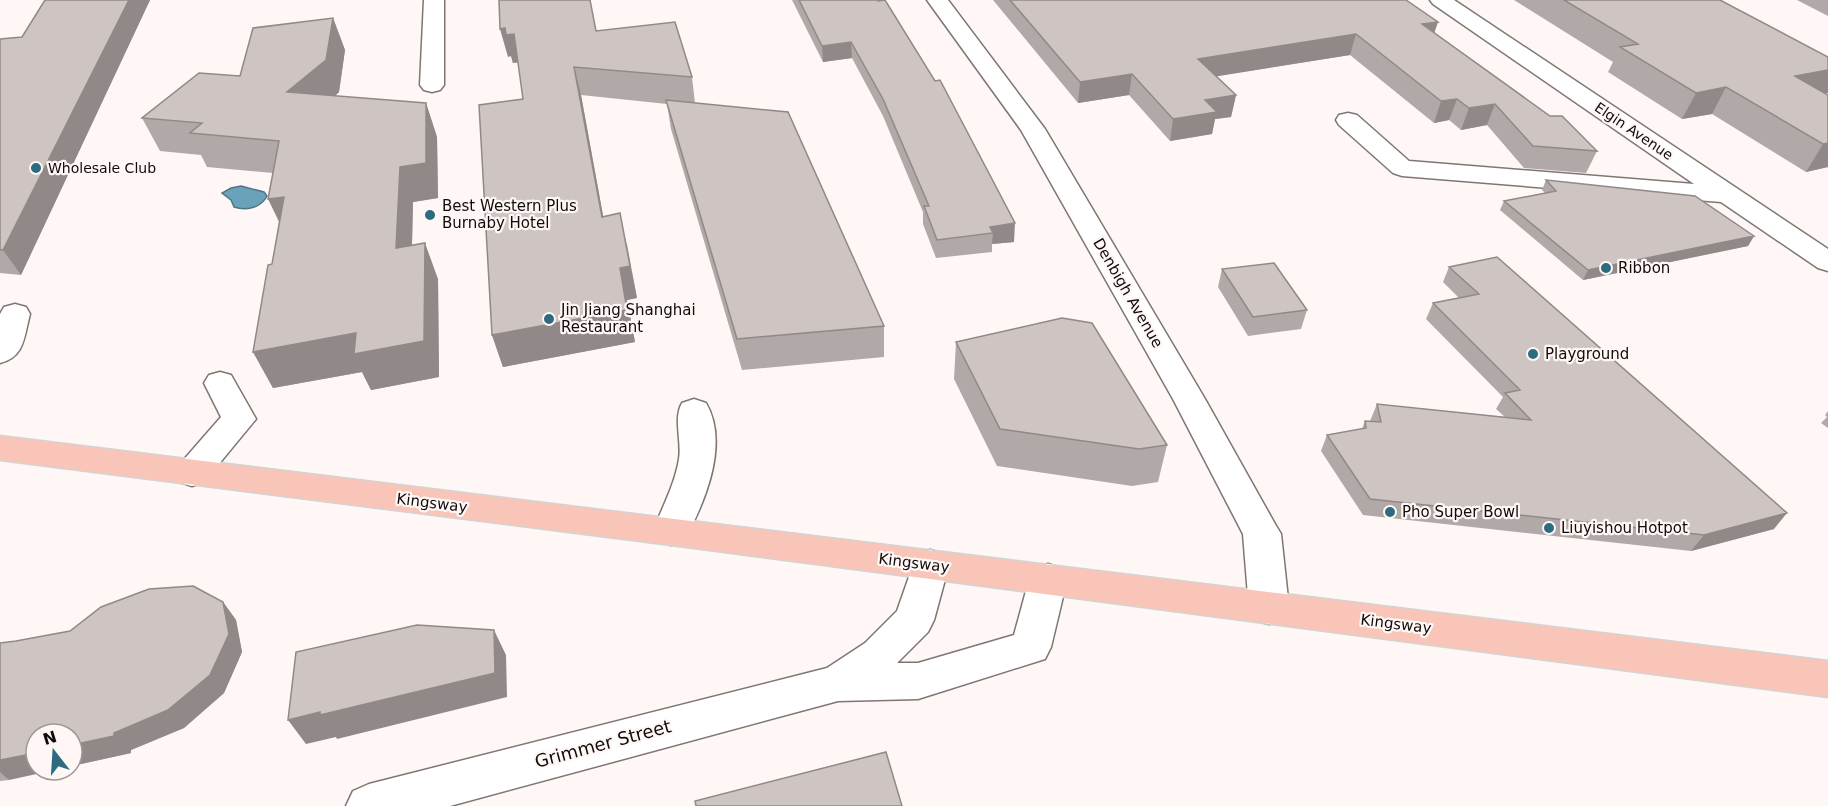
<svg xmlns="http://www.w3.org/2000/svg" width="1828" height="806" viewBox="0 0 1828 806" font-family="'DejaVu Sans',sans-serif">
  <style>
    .water { fill: #6aa3b9; stroke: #4f7685; stroke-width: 1.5 }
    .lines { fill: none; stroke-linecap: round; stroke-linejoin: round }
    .minor-casing { stroke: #7f7674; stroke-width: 3 }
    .major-casing { stroke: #d4d3d3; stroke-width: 3 }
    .minor { fill: #fff; fill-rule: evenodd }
    .major { fill: #f8c5b8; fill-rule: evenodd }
    .wall { fill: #b1a9a7 }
    .shaded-wall { fill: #908988 }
    .building { fill: #cec4c2; stroke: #908988; stroke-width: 1.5 }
    .poi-dot { fill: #2c6b80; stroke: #fff7f5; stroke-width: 2 }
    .labels { text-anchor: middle; stroke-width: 4.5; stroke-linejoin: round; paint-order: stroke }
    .far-street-label { font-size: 14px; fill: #0f0c0b; stroke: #fff7f5 }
    .far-poi-label { font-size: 14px; fill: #0f0c0b; stroke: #fff7f5; text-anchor: start }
    .poi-label { font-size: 15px; fill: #0f0c0b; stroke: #fff7f5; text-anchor: start }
    .street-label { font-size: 15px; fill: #0f0c0b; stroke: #fff7f5 }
    .near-street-label { font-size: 18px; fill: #0f0c0b; stroke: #fff7f5 }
  </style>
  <rect width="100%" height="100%" fill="#fff7f5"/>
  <path class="water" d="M241 186 264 192 267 196C261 208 246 211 234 207L231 200 222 193 231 188Z"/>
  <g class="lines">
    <g class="minor-casing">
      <path id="minor" d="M424 0H444V85L440 90 432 92 424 90 420 85Z
        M927 0H948L1045 129 1205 399 1275 524 1281 534 1289 608 1283 620 1269 624 1255 620 1249 608 1243 534 1173 399 1021 130Z
        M1430 0H1454L1828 249V271L1818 268 1721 202 1402 176 1393 173 1339 125 1336 120 1339 115 1348 113 1357 115 1409 161 1694 184 1433 4Z
        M15 304 26 307 30 314C24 336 25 357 0 363V314L4 307Z
        M220 372 231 375 256 419 204 482 192 486 180 482 174 473 180 464 221 417 204 383 209 375Z
        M694 399 706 403C730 444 704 504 684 541L671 545 658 541 653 531C662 508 675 484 679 459 682 441 673 418 682 403Z
        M930 550 943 554 949 565 934 620 928 632 897 663H918L1014 635 1029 580 1034 569 1048 564 1062 569 1067 580 1051 647 1045 659 918 699 838 701 450 806H346L353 791 369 784 827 668 865 643 897 611 917 554Z"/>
    </g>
    <g class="major-casing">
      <path id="major" d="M0 436 1828 661V697L671 545 0 460Z"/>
    </g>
    <use href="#minor" class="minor"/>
    <use href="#major" class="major"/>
  </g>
  <path class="wall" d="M45 0H150L21 275 0 273V39L22 37Z
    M792 0H878L1014 242 992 244V252L936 258 923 224V212L883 116 852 58 823 62Z
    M993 0H1406L1438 22 1434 33 1597 151 1586 173 1524 168 1487 125 1461 130 1449 120 1434 123 1350 55 1216 76 1236 95 1231 117 1215 119 1212 134 1170 141 1129 95 1078 103Z
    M1514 0H1720L1828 95V167L1806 172 1712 114 1682 119 1608 72 1613 62Z
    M1797 0H1828V16Z
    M333 18 345 50 339 92 335 96 426 103 437 137 438 198 413 202 412 246 438 279 439 377 371 390 362 372 273 388 253 352 272 264 279 222 273 173 207 167 201 155 160 151 142 118 240 76Z
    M596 31 692 77 695 103 884 326V357L742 370 671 129 667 104 581 95 603 216 627 244 637 298 627 300 635 342 503 367 492 335 523 99 518 62 513 63 511 56 508 57Z
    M1546 180 1754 236 1748 246 1583 280 1500 210 1504 201 1545 193 1542 190Z
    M1449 267 1774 529 1691 551 1363 515 1321 451 1327 435 1362 429 1365 421H1370L1377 404 1505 417 1496 409 1503 397 1426 319 1433 303 1459 298 1443 282Z
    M1222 269 1307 310 1301 329 1248 336 1218 287Z
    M956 342 1167 445 1158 482 1132 486 997 466 954 379Z
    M1828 411V428L1821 423 1827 417 1825 415Z
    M223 602 236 620 242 652 224 693 184 728 131 750V753L72 766V734L9 780 0 781V643L16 641Z"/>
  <path class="shaded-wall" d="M129 0H150L21 275 3 250Z
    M333 18 345 50 339 92 302 126 287 92Z
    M1438 22 1431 42 1422 24Z
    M505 28 514 34 522 62 513 63 511 56 508 57 500 29Z
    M1356 34 1350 55 1194 80 1198 59Z
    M851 42 852 58 823 62 822 46Z
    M574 67 581 95 609 248 602 217Z
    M1828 70V93L1779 102 1795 76Z
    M1132 74 1129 95 1078 103 1080 82Z
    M1726 87 1712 114 1682 119 1696 93Z
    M1236 95 1231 117 1215 119 1212 134 1170 141 1173 119 1205 100Z
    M1457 99 1449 120 1434 123 1441 101Z
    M426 103 437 137 438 198 413 202 411 284 396 248 400 167Z
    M1495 104 1487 125 1461 130 1469 108Z
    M1828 143V167L1806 172 1823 144Z
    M284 197 285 234 268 199Z
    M620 213 637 298 627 300 635 342 503 367 492 335Z
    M1015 223 1014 242 992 244 993 233 990 227Z
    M1754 236 1748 246 1583 280 1588 270Z
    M425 243 438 279 439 377 371 390 362 372 273 388 253 352Z
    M1787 513 1774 529 1691 551 1704 535Z
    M223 602 236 620 242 652 224 693 184 728 131 750V753L72 766V745L114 733Z
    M494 630 506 655 507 697 337 739 336 737 306 744 288 720Z
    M36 753V770H55L9 780 0 772V760Z"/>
  <path class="building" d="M45 0H129L3 250H0V39L22 37Z
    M499 0H590L596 31 675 22 692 77 574 67 602 217 620 213 630 266 620 268 627 310 492 335 479 105 523 99 514 34 506 35 505 28 500 29Z
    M799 0H878V1L885 0 935 81 940 80 1015 223 990 227 993 233 937 240 924 206H929L883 99 851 42 822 46Z
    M1010 0H1406L1438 22 1422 24 1550 116H1562L1597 151 1533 146 1495 104 1469 108 1457 99 1441 101 1356 34 1198 59 1236 95 1205 100 1217 112 1173 119 1132 74 1080 82Z
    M1564 0H1720L1828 57V70L1795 76 1828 95V143L1823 144 1726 87 1696 93 1620 47 1638 44Z
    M333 18 326 60 287 92 426 103V163L400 167 396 248 425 243 424 341 354 354 356 333 253 352 268 265 272 264 284 197 268 199 279 141 190 133 202 123 142 118 199 73 240 76 253 28Z
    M666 100 788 112 884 326 737 339Z
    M1546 180 1695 196 1754 236 1588 270 1504 201 1556 191Z
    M1497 257 1787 513 1704 535 1370 499 1327 435 1366 428 1365 421 1381 422 1377 404 1531 420 1505 393 1520 390 1433 303 1479 294 1449 267Z
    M1274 263 1307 310 1253 317 1222 269Z
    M1062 318 1092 323 1167 445 1139 449 1000 429 956 342Z
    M193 586 223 602 229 634 210 675 168 710 114 733V736L72 745V734H36V753L0 760V643L16 641 70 631 101 607 149 589Z
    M417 625 494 630 495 673 320 715V712L288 720 296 652Z
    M886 752 902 806H696L695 801Z"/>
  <g class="poi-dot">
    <circle cx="36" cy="168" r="6"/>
    <circle cx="430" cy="215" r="6"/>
    <circle cx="1606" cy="268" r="6"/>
    <circle cx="549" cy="319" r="6"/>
    <circle cx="1533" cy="354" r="6"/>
    <circle cx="1390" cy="512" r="6"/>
    <circle cx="1549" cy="528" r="6"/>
  </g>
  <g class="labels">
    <g class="far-street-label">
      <text transform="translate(1634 131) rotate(34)" y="5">Elgin Avenue</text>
    </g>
    <g class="far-poi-label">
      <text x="48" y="173">Wholesale Club</text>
    </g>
    <g class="poi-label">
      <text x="442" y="211">Best Western Plus<tspan x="442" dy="17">Burnaby Hotel</tspan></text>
      <text x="1618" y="273">Ribbon</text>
      <text x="561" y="315">Jin Jiang Shanghai<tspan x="561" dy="17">Restaurant</tspan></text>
      <text x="1545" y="359">Playground</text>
      <text x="1402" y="517">Pho Super Bowl</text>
      <text x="1561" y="533">Liuyishou Hotpot</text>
    </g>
    <g class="street-label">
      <text transform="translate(1128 293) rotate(60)" y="5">Denbigh Avenue</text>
      <text transform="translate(432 503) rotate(7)" y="5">Kingsway</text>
      <text transform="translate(914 563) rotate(7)" y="5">Kingsway</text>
      <text transform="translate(1396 624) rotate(7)" y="5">Kingsway</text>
    </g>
    <g class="near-street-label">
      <text transform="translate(603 744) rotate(-15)" y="6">Grimmer Street</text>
    </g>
  </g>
  <g transform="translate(54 752) rotate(343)"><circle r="28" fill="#fff7f5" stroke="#9f9997" stroke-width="1.5"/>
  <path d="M0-4.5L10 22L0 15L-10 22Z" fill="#2c6b80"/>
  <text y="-9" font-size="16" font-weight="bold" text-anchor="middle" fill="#0f0c0b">N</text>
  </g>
</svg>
